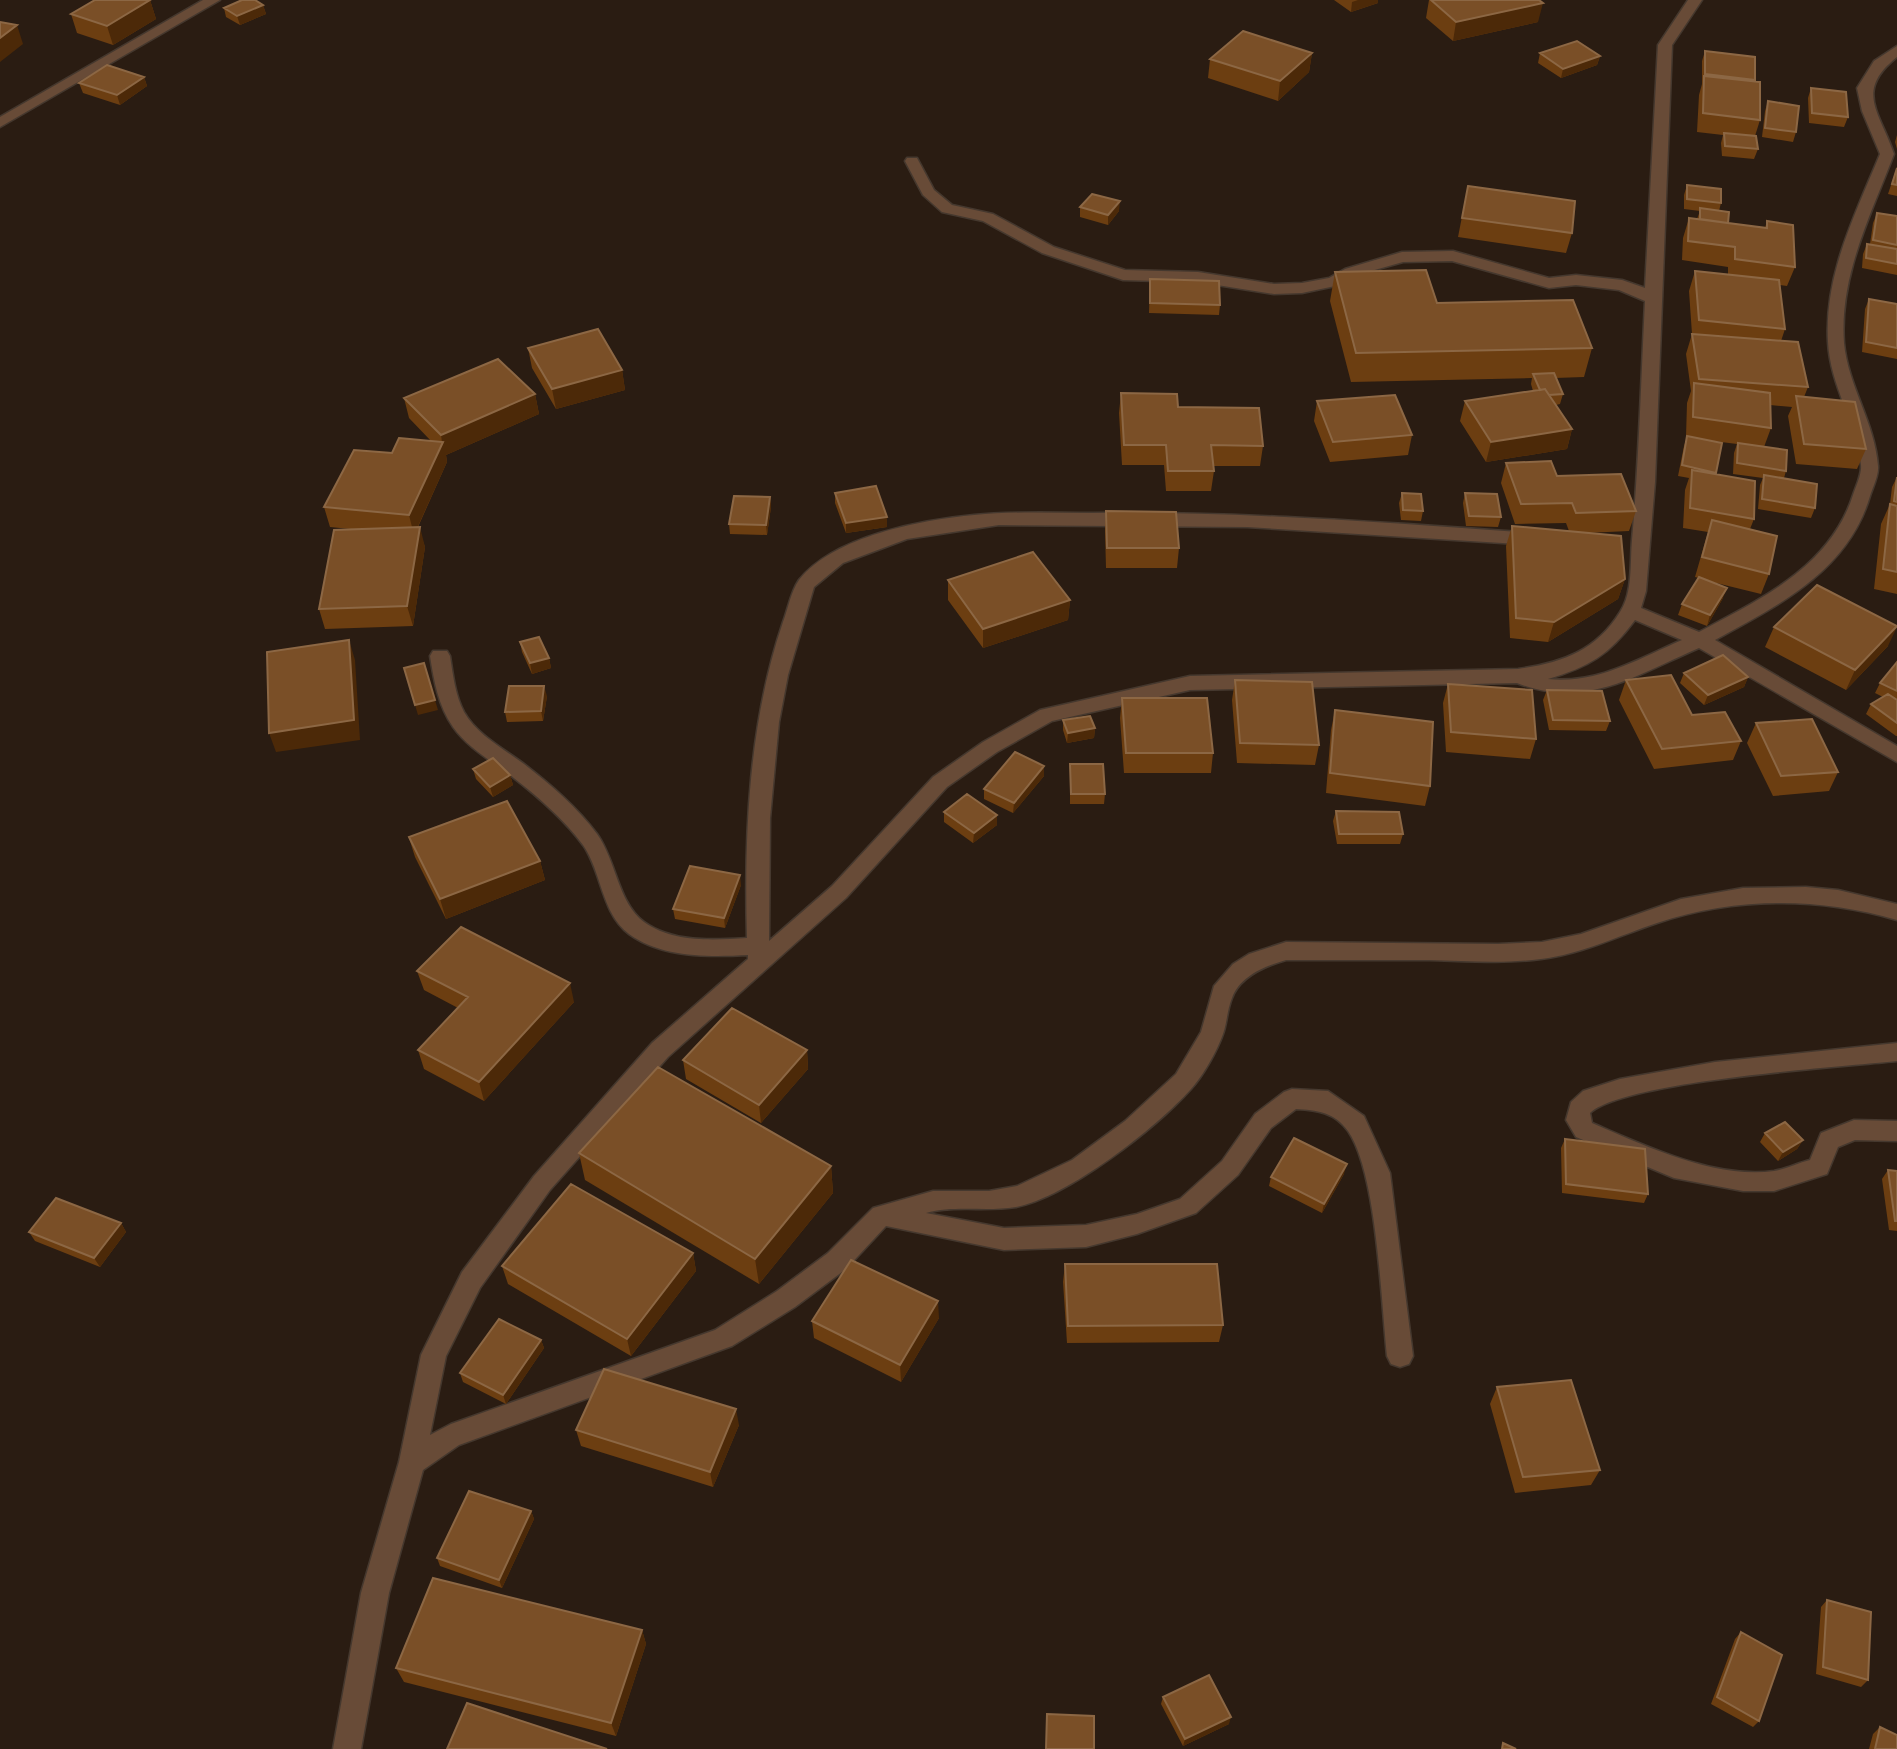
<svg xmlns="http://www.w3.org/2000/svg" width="1897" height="1749" viewBox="0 0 1897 1749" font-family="'DM Sans',sans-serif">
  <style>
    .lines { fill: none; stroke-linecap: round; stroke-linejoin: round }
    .minor-casing { stroke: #45382e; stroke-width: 3 }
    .minor { fill: #684b37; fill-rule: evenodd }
    .wall { fill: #6c3e11 }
    .shaded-wall { fill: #4c2908 }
    .building { fill: #7a4f27; stroke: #8c6744; stroke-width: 2 }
  </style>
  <rect width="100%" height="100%" fill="#2a1c12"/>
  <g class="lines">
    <g class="minor-casing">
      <path id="minor" d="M203 0H220L0 127V117Z
        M1688 0H1702L1672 45 1655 482 1646 591 1641 608 1699 632C1761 599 1830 567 1853 495 1856 486 1862 474 1861 465 1856 422 1830 385 1828 342 1824 275 1855 215 1880 154L1862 111 1857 88 1874 61 1897 46V57C1854 91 1880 112 1894 154 1871 215 1839 276 1844 343 1848 386 1875 423 1878 466 1879 475 1873 487 1870 496 1848 571 1779 605 1715 640L1897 746V762L1699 648C1636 675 1586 710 1517 683L1190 690 1052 721 997 752 947 787 846 898 668 1057 550 1190 480 1288 446 1356 430 1435 451 1424 715 1330 777 1291 828 1253 873 1208 933 1191H989L1017 1186 1072 1160 1125 1121 1176 1074 1201 1032 1214 986 1233 964 1249 954 1286 942 1498 944 1542 942 1581 934 1681 899 1743 888 1806 887 1838 890 1897 904V920C1818 897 1735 897 1657 923 1618 936 1582 954 1541 959 1504 964 1466 961 1429 960 1382 960 1334 960 1286 960 1265 966 1240 976 1232 998 1227 1010 1227 1023 1223 1034 1217 1051 1203 1076 1191 1089 1156 1128 1068 1197 1016 1207 987 1212 954 1205 926 1213L1004 1228 1086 1225 1137 1214 1180 1199 1222 1161 1255 1114 1284 1092 1292 1089 1328 1091 1364 1116 1390 1173 1413 1356 1409 1364 1400 1367 1391 1364 1387 1356C1381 1301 1377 1173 1348 1131 1335 1112 1316 1110 1296 1109L1271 1128 1238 1175 1196 1213 1137 1234 1086 1247 1004 1250 886 1226 846 1269 795 1307 732 1346 459 1445 423 1470 389 1593 361 1749H333L361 1593 399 1462 421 1355 462 1272 534 1176 652 1043 748 959V955C709 957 662 958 629 934 601 913 602 872 583 845 563 818 536 795 510 775 490 760 467 747 453 727 438 705 434 681 430 656L433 651H447L450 656C453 675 455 695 464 712 477 735 504 749 524 764 551 785 577 807 597 834 616 860 618 903 644 922 673 943 714 940 747 938 744 833 749 722 783 622 788 609 791 591 799 580 834 536 921 520 974 515 1013 511 1053 513 1092 513 1240 511 1388 523 1535 533L1544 539 1535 545 1247 527 999 525 907 539 843 563 814 587 788 675 779 722 770 818 769 941 832 886 933 777 983 742 1040 710 1190 676 1518 669C1561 663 1596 651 1620 612 1633 593 1630 562 1632 540 1639 460 1641 381 1645 301L1619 290 1576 285 1549 288 1452 261 1403 262 1357 275 1340 285 1302 293 1274 294 1198 282 1123 280 1042 253 983 221 942 212 923 195 905 161 907 158H917L934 190 952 205 993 214 1054 247 1125 270 1198 272 1274 284 1302 283 1329 278 1345 269 1402 252 1453 251 1549 278 1576 275 1622 280 1645 288 1658 45ZM1635 620 1682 640C1638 659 1598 684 1548 679 1589 667 1609 655 1635 620Z
        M1897 1043V1061C1839 1067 1625 1081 1590 1113L1592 1123C1646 1146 1714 1179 1774 1171 1786 1169 1798 1163 1810 1160L1821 1133 1854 1120 1897 1121V1141L1855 1140 1838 1147 1827 1174 1774 1191H1743L1674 1178 1576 1137 1566 1120 1571 1102 1583 1091 1620 1079 1715 1062Z"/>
    </g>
    <use href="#minor" class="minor"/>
  </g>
  <path class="wall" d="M150 0 156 19 113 45 77 33 71 14Z
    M1334 0H1378V3L1351 12Z
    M1429 0H1539L1538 22 1453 41 1426 18Z
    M263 5 266 14 240 25 226 17 224 8Z
    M1705 51 1755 80V82L1760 120 1755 136 1758 149 1754 159 1722 156 1721 143 1723 135 1697 132 1699 95 1702 84V61Z
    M1312 53 1309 72 1278 101 1208 78 1210 59Z
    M1540 53 1600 56 1597 65 1561 78 1538 63Z
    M144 77 147 86 120 105 83 93 79 83Z
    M1811 88 1848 117 1844 127 1809 123 1808 98Z
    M1768 101 1796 132 1793 142 1762 137 1765 111Z
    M1897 135V149L1895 142Z
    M1897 167V196L1888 194Z
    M1687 185 1721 203 1719 211 1728 223 1765 228 1767 221 1795 267 1787 286 1780 285 1785 329 1781 341 1808 387 1804 397 1866 449 1857 469 1796 464 1788 416 1792 407 1770 405 1771 428 1764 447 1786 471 1784 478 1815 508 1811 518 1758 509 1760 485 1763 478 1733 474 1734 453 1737 444 1705 440 1722 443 1716 474 1754 519 1750 529 1769 574 1761 594 1708 581 1723 598 1707 626 1678 615 1682 604 1699 578 1695 577 1708 532 1683 528 1685 490 1689 478 1678 476 1684 446 1687 437H1686L1687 403 1691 391 1686 354 1692 334 1689 291 1695 271 1728 275V267L1682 260 1683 238 1689 218 1697 219 1700 211 1684 209V195Z
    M1468 186 1572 233 1566 253 1458 237Z
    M1080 207 1119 211 1108 225 1080 217Z
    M1877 213 1897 216V275L1862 268 1863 254 1867 244H1870L1873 223Z
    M1335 272 1437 303 1592 348 1584 377 1555 378 1563 394 1560 404 1556 405 1572 429 1567 449 1486 462 1460 421 1465 401 1533 391 1531 384 1532 378 1351 382 1330 301Z
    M1150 279 1220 305 1219 315 1149 313Z
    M1869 299 1897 304V359L1862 352 1865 309Z
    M528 348 622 370 625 390 556 409 532 368Z
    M1121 393 1178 407 1263 446 1260 466H1213L1214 471 1211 491H1166L1164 465H1122L1119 413Z
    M535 394 539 414 446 455 447 462 418 527 425 547 413 626 325 629 319 609 350 529 330 527 324 507 392 453 431 441 409 418 404 398Z
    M1317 401 1412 435 1408 455 1330 462 1314 421Z
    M1506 463 1557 476 1636 511 1629 531 1586 533 1625 579 1618 599 1548 642 1510 638 1506 546 1512 526 1569 531 1566 523 1515 524 1501 483Z
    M1897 477V594L1874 589 1881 524 1890 504 1892 487Z
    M835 493 887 527 846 533 835 503Z
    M1402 493 1423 511 1421 521 1401 520 1399 503Z
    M1465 493 1501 517 1498 527 1466 526 1463 503Z
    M770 497 771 507 767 535 730 534 729 524Z
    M1106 511 1179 548 1177 568H1106L1105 531Z
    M948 580 1070 600 1068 620 983 648 948 600Z
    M1774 627 1888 646 1846 690 1765 647Z
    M520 642 549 658 551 668 532 674 522 652Z
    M1897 662V736H1896L1866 714 1871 704 1883 697 1875 693 1880 683Z
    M1684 673 1748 677 1744 687 1704 705 1680 683Z
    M1235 680 1319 745 1315 765 1237 763 1232 700Z
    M1626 680 1741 741 1733 760 1654 769 1619 700Z
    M1448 684 1536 739 1530 759 1446 752 1443 703Z
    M1547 690 1610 721 1606 731 1549 730 1543 700Z
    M547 696 543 721 507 722 505 712Z
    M1122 698 1213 753 1211 773H1124L1120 718Z
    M1335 710 1430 786 1425 806 1326 793 1331 730Z
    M1063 720 1095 728 1094 738 1067 743 1063 730Z
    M1756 723 1838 772 1829 791 1773 796 1747 743Z
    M1070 764 1105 794 1104 804H1070Z
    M1044 766V776L1013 813 984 799V789Z
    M473 769 510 775 513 785 493 797 476 779Z
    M1336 811 1403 834 1400 844H1337L1333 821Z
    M944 812 997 825 973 843 944 822Z
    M409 838 540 861 545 880 446 919 415 857Z
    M741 885 725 928 675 919 673 909Z
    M417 971 574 1002 484 1101 424 1069 418 1050 458 1008 424 990Z
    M807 1050 808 1069 761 1123 686 1079 683 1060Z
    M1765 1133 1803 1140 1797 1149 1778 1161 1760 1142Z
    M1565 1139 1648 1194 1644 1203 1562 1193 1561 1148Z
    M579 1153 831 1166 833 1193 759 1284 585 1180Z
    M1888 1170 1897 1171V1231L1889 1230 1882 1179Z
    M1344 1174 1322 1213 1269 1186 1271 1177Z
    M121 1223 126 1232 100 1267 35 1241 29 1232Z
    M693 1253 696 1271 631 1356 508 1284 502 1266Z
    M1065 1264 1223 1325 1219 1342 1067 1343 1063 1282Z
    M939 1318 901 1382 814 1338 812 1321Z
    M541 1340 544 1348 506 1404 463 1382 460 1373Z
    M1497 1387 1600 1470 1591 1485 1515 1493 1490 1404Z
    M739 1425 713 1487 581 1446 576 1430Z
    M531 1511 534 1519 502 1588 440 1566 437 1558Z
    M1827 1600 1868 1680 1861 1687 1816 1674 1821 1607Z
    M642 1630 646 1644 616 1736 404 1682 396 1668Z
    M1741 1632 1759 1721 1753 1727 1711 1704 1735 1639Z
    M1163 1697 1229 1724 1183 1746 1161 1704Z
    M1880 1727 1897 1749H1869L1873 1734Z"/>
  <path class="shaded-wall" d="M150 0 156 19 113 45 107 26Z
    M1358 0H1378V3L1351 12 1352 2Z
    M1543 3 1538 22 1453 41 1456 22Z
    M263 5 266 14 240 25 237 16Z
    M17 25 23 44 0 62V38Z
    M1312 53 1309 72 1278 101 1280 81Z
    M1600 56 1597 65 1561 78 1563 69Z
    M144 77 147 86 120 105 117 95Z
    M1120 201 1119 211 1108 225V215Z
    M622 370 625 390 556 409 552 389Z
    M535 394 539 414 446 455 447 462 414 535 409 515 442 442 441 435Z
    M1572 429 1567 449 1486 462 1491 442Z
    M770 497 771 507 767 535 766 525Z
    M887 517V527L846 533V523Z
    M420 527 425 547 413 626 407 606Z
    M1625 579 1618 599 1548 642 1554 622Z
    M1727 588 1723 598 1707 626 1710 615Z
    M1070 600 1068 620 983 648V629Z
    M1897 627 1888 646 1846 690 1855 670Z
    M349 640 355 660 360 740 276 752 269 733Z
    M549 658 551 668 532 674 530 663Z
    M1748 677 1744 687 1704 705 1708 695Z
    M544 686 547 696 543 721 541 711Z
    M435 700 438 710 418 715 415 705Z
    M1095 728 1094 738 1067 743 1068 733Z
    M1044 766V776L1013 813 1014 803Z
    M510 775 513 785 493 797 490 787Z
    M997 815V825L973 843 974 833Z
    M540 861 545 880 446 919 440 899Z
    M740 875 741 885 725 928 724 918Z
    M570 983 574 1002 484 1101 479 1082Z
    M807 1050 808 1069 761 1123 759 1105Z
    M1803 1140 1797 1149 1778 1161 1783 1152Z
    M1347 1164 1344 1174 1322 1213 1324 1204Z
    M831 1166 833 1193 759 1284 755 1259Z
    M121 1223 126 1232 100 1267 94 1258Z
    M693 1253 696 1271 631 1356 627 1339Z
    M938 1301 939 1318 901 1382 900 1365Z
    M541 1340 544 1348 506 1404 503 1395Z
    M736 1409 739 1425 713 1487 710 1472Z
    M531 1511 534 1519 502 1588 499 1580Z
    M642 1630 646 1644 616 1736 611 1723Z
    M1231 1717 1229 1724 1183 1746 1185 1739Z"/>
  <path class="building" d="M95 0H150L107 26 71 14Z
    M242 0H255L263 5 237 16 224 8Z
    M1431 0H1539L1543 3 1456 22Z
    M0 22 17 25 0 38Z
    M1243 31 1312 53 1280 81 1210 59Z
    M1577 41 1600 56 1563 69 1540 53Z
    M1705 51 1755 57V80L1705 74Z
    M107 65 144 77 117 95 79 83Z
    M1704 76 1760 82V120L1703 113Z
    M1811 88 1846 92 1848 117 1812 113Z
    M1768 101 1799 106 1796 132 1765 128Z
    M1724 133 1756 136 1758 149 1725 146Z
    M1897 168V185L1892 184Z
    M1687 185 1721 189V203L1687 199Z
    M1468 186 1575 201 1572 233 1462 218Z
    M1092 194 1120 201 1108 215 1080 207Z
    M1700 208 1729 212 1728 223 1700 219Z
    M1877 213 1897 216V245L1873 240Z
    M1689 218 1767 228V221L1793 225 1795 267 1735 259V247L1688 241Z
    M1867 244 1897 249V264L1866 258Z
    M1426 270 1437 303 1573 300 1592 348 1356 353 1335 272Z
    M1695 271 1779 280 1785 329 1699 320Z
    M1150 279 1219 281 1220 305 1150 303Z
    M1869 299 1897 304V348L1866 342Z
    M598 329 622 370 552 389 528 348Z
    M1692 334 1798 342 1808 387 1699 379Z
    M498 359 535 394 441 435 404 398Z
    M1554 373 1563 394 1549 395 1545 389 1540 390 1533 374Z
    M1694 383 1770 393 1771 428 1693 417Z
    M1545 389 1572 429 1491 442 1465 401Z
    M1121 393 1177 394 1178 407 1259 408 1263 446 1211 445 1214 471H1168L1166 445H1124Z
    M1395 395 1412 435 1333 442 1317 401Z
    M1796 396 1855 402 1866 449 1804 444Z
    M1687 436 1722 443 1716 473 1682 465Z
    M399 438 443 442 409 515 324 507 354 450 392 453Z
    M1738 443 1787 450 1786 471 1737 463Z
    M1551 461 1557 476 1621 474 1636 511 1576 513 1572 503 1521 504 1506 463Z
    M1692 470 1755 481 1754 519 1690 508Z
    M1764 475 1817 484 1815 508 1762 499Z
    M1897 477V502L1894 501Z
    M876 486 887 517 846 523 835 493Z
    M1402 493 1421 494 1423 511 1403 510Z
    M1465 493 1497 494 1501 517 1469 516Z
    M734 496 770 497 766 525 729 524Z
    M1890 504 1897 506V572L1883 569Z
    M1106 511 1176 512 1179 548H1107Z
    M1712 520 1777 536 1769 574 1702 557Z
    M1512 526 1621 536 1625 579 1554 622 1516 618Z
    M420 527 407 606 319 609 334 530Z
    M1033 552 1070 600 983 629 948 580Z
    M1699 577 1727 588 1710 615 1682 604Z
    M1817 585 1897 626 1855 670 1774 627Z
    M539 637 549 658 530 663 520 642Z
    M349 640 354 720 269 733 267 652Z
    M1723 655 1748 677 1708 695 1684 673Z
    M1897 662V691L1880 683Z
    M424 663 435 700 415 705 404 668Z
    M1671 675 1692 715 1725 712 1741 741 1662 749 1626 680Z
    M1235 680 1312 682 1319 745 1240 743Z
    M1448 684 1532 690 1536 739 1451 732Z
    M509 686H544L541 711 505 712Z
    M1547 690 1602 691 1610 721 1553 720Z
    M1888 694 1897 700V723L1871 704Z
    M1122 698H1207L1213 753H1126Z
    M1335 710 1433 722 1430 786 1330 773Z
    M1090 716 1095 728 1068 733 1063 720Z
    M1812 719 1838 772 1781 776 1756 723Z
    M1015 752 1044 766 1014 803 984 789Z
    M493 758 510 775 490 787 473 769Z
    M1070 764H1103L1105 794H1071Z
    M967 794 997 815 974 833 944 812Z
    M507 801 540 861 440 899 409 837Z
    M1336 811 1399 812 1403 834H1339Z
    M690 866 740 875 724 918 673 909Z
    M461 927 570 983 479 1082 418 1050 468 997 417 971Z
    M732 1008 807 1050 759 1105 683 1060Z
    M658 1067 831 1166 755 1259 579 1153Z
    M1785 1122 1803 1140 1783 1152 1765 1133Z
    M1294 1138 1347 1164 1324 1204 1271 1177Z
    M1565 1139 1645 1149 1648 1194 1566 1184Z
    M1888 1170 1897 1171V1221H1895Z
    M571 1184 693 1253 627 1339 502 1266Z
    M56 1198 121 1223 94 1258 29 1232Z
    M851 1260 938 1301 900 1365 812 1321Z
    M1065 1264H1217L1223 1325 1068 1326Z
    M499 1319 541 1340 503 1395 460 1373Z
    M604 1369 736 1409 710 1472 576 1430Z
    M1571 1380 1600 1470 1523 1477 1497 1387Z
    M469 1491 531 1511 499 1580 437 1558Z
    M433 1578 642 1630 611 1723 396 1668Z
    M1827 1600 1871 1612 1868 1680 1823 1667Z
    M1741 1632 1782 1655 1759 1721 1717 1697Z
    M1209 1675 1231 1717 1185 1739 1163 1697Z
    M467 1703 607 1749H447Z
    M1047 1714 1094 1716V1749H1046Z
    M1880 1727 1897 1735V1749H1875Z
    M1503 1743 1516 1749H1502Z"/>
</svg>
